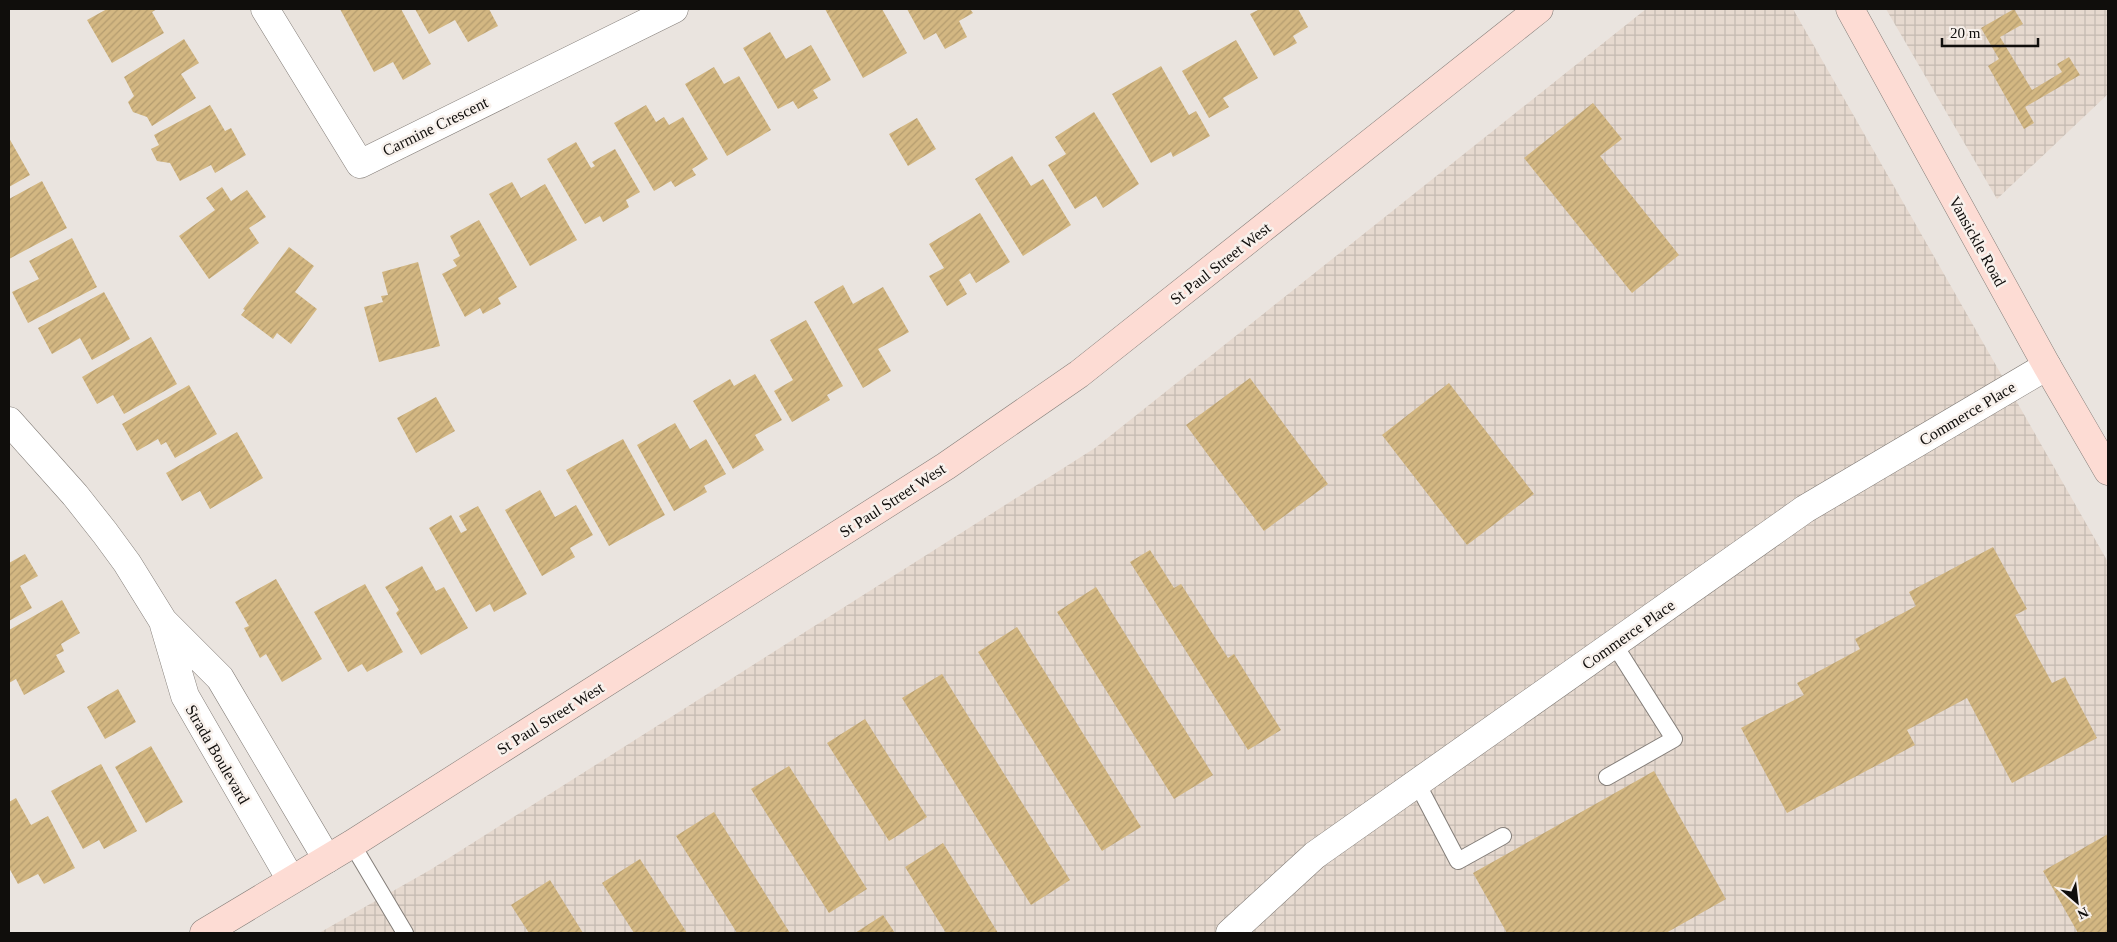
<svg xmlns="http://www.w3.org/2000/svg" width="2117" height="942" viewBox="0 0 2117 942" font-family="Georgia,serif">
  <style>
    .industrial { fill: url(#industrial-grid) }
    .building { fill: url(#building-hatch) }
    .lines { fill: none; stroke-linecap: round; stroke-linejoin: round }
    .lane-casing { stroke: #847e79; stroke-width: 18 }
    .street-casing { stroke: #847e79; stroke-width: 29 }
    .secondary-casing { stroke: #847e79; stroke-width: 29 }
    .lane { stroke: #fff; stroke-width: 16 }
    .street { stroke: #fff; stroke-width: 28 }
    .secondary { stroke: #fddcd4; stroke-width: 28 }
    .labels { text-anchor: middle; stroke-width: 5; stroke-linejoin: round; paint-order: stroke }
    .street-label { font-size: 16px; fill: #100e0c; stroke: #f8f1ec }
  </style>
  <defs>
    <pattern id="industrial-grid" width="8" height="8" patternUnits="userSpaceOnUse" patternTransform="scale(1.25)"><rect width="8" height="8" fill="#e6d9cf"/><path d="M0 4h8M4 0v8" fill="none" stroke="#c4b9b1"/></pattern>
    <pattern id="building-hatch" width="6" height="6" patternUnits="userSpaceOnUse" patternTransform="scale(1.25)"><rect width="6" height="6" fill="#d3b782"/><path d="M-1 1l2-2M0 6l6-6M5 7l2-2" fill="none" stroke="#b49c6f"/></pattern>
  </defs>
  <rect width="100%" height="100%" fill="#eae4df"/>
  <path class="industrial" d="M1646 9H1793L2108 562V933H319L430 870 1095 448Z
    M1886 9H2108V94L1997 199Z"/>
  <path class="building" d="M107 9H157L152 12 164 33 112 63 87 20Z
    M340 9H401L431 64 403 80 393 62 374 72Z
    M415 9H489L498 26 468 42 455 20 429 34Z
    M825 9H882L907 53 863 78Z
    M907 9H970L973 13 959 21 967 37 945 49 936 33 924 40Z
    M1260 9H1298L1308 27 1293 36 1297 43 1274 56 1250 14Z
    M2014 9 2023 24 2000 37 2032 90 2062 72 2057 64 2069 57 2080 75 2025 107 2034 123 2024 129 1988 66 1999 59 1981 28Z
    M770 32 786 59 811 45 831 80 813 90 818 98 798 109 793 101 778 109 743 48Z
    M184 39 199 63 181 74 196 98 152 126 147 117 133 112 128 102 134 96 124 77Z
    M1236 40 1258 78 1223 98 1229 107 1209 118 1182 71Z
    M1161 66 1189 115 1196 111 1210 136 1173 157 1171 152 1151 163 1112 94Z
    M714 67 724 84 739 76 771 130 727 156 685 84Z
    M1593 103 1622 139 1600 156 1679 255 1632 293 1524 158Z
    M210 105 225 131 231 128 246 155 215 173 211 165 180 181 170 163 157 161 151 149 159 145 154 135Z
    M646 105 656 122 664 117 669 125 683 117 708 159 692 169 696 175 675 187 671 181 654 191 614 123Z
    M1094 112 1139 184 1103 208 1096 196 1075 209 1048 165 1066 154 1055 137Z
    M917 118 936 149 908 166 889 134Z
    M9 138 30 175 9 187Z
    M576 142 591 168 595 166 592 162 615 149 640 192 626 200 629 207 603 222 600 216 585 224 547 159Z
    M1012 156 1031 186 1043 179 1071 225 1023 256 975 179Z
    M42 181 67 228 9 259V199Z
    M512 182 521 198 545 184 577 240 530 266 489 194Z
    M222 187 231 201 247 190 266 217 249 228 259 243 209 279 179 236 215 210 206 198Z
    M980 213 1010 262 976 283 970 273 959 280 967 294 947 306 929 276 944 268 929 244Z
    M479 220 517 287 498 298 501 304 483 314 480 308 465 317 442 274 457 266 453 260 460 256 450 236Z
    M72 238 97 287 28 323 12 292 39 279 29 261Z
    M289 247 314 266 295 292 317 309 291 344 277 333 273 339 241 315 245 310 243 309Z
    M418 262 440 346 379 362 364 307 383 302 381 296 388 295 382 272Z
    M843 285 853 304 883 287 909 332 878 349 891 371 863 388 814 302Z
    M104 292 130 339 92 360 80 338 52 354 38 328Z
    M806 320 843 386 827 395 830 400 792 422 774 391 793 380 770 340Z
    M151 337 177 384 124 414 113 395 97 404 82 377Z
    M755 374 782 420 755 435 764 450 733 469 693 401 730 379 734 386Z
    M1250 378 1328 484 1264 531 1186 425Z
    M1449 383 1534 494 1467 545 1382 435Z
    M189 385 217 434 175 458 166 442 161 445 158 439 137 451 122 424Z
    M436 397 455 431 416 453 397 418Z
    M675 423 690 449 706 439 726 474 704 486 707 492 674 511 637 445Z
    M237 432 263 478 210 509 200 491 182 501 166 473Z
    M623 439 665 515 609 546 566 470Z
    M540 490 555 517 576 505 593 535 570 548 575 557 542 576 505 510Z
    M478 506 527 594 494 612 490 604 476 612 429 528 451 515 461 533 467 530 459 516Z
    M1993 547 2027 609 2015 615 2052 683 2065 677 2097 738 2012 783 1967 698 1907 730 1915 745 1787 813 1741 728 1804 695 1797 683 1860 649 1855 639 1916 606 1909 592Z
    M1150 550 1174 588 1181 584 1228 658 1234 654 1281 730 1248 750 1130 562Z
    M25 554 38 576 20 586 32 608 9 621V563Z
    M422 566 436 591 444 587 468 628 421 655 396 613 399 610 385 587Z
    M276 579 322 659 282 682 266 654 260 658 244 628 249 626 235 602Z
    M365 584 403 652 367 672 362 664 348 672 314 612Z
    M1096 587 1213 775 1174 799 1057 612Z
    M62 600 80 633 61 644 64 651 56 655 65 672 24 695 16 679 9 683V630Z
    M1017 627 1141 827 1102 851 978 652Z
    M942 674 1070 880 1031 905 902 698Z
    M118 689 136 722 105 739 87 707Z
    M865 719 927 817 889 841 827 743Z
    M151 746 183 802 146 823 115 767Z
    M101 764 137 831 104 849 99 840 83 849 51 791Z
    M789 766 867 889 829 913 751 789Z
    M1654 771 1726 899 1666 933H1507L1473 873Z
    M16 798 31 825 48 816 75 868 44 884 38 874 18 884 9 868V802Z
    M714 812 790 933H737L676 836Z
    M2108 834V933H2078L2043 871Z
    M943 843 998 933H946L905 867Z
    M640 859 687 933H634L602 883Z
    M550 880 583 933H529L511 905Z
    M883 915 895 933H855Z"/>
  <g class="lines">
    <g class="lane-casing">
      <path id="lane" d="M1607 777 1674 739 1614 644
        M1417 783 1458 861 1503 836
        M352 844 405 933"/>
    </g>
    <g class="street-casing">
      <path id="street" d="M265 9 360 164 674 9
        M9 421 75 495 105 533 127 563 163 621 220 678 327 859
        M164 625 185 696 291 880
        M1230 933 1315 855 1805 509 2047 366"/>
    </g>
    <g class="secondary-casing">
      <path id="secondary" d="M1850 9 2047 366 2108 471
        M204 933 352 844 946 466 1079 374 1539 9"/>
    </g>
    <use href="#lane" class="lane"/>
    <use href="#street" class="street"/>
    <use href="#secondary" class="secondary"/>
  </g>
  <g class="labels">
    <g class="street-label">
      <text transform="translate(435 126) rotate(-26)" y="6">Carmine Crescent</text>
      <text transform="translate(1978 241) rotate(61)" y="6">Vansickle Road</text>
      <text transform="translate(1220 263) rotate(-38)" y="6">St Paul Street West</text>
      <text transform="translate(1967 413) rotate(-31)" y="6">Commerce Place</text>
      <text transform="translate(892 500) rotate(-33)" y="6">St Paul Street West</text>
      <text transform="translate(1628 634) rotate(-35)" y="6">Commerce Place</text>
      <text transform="translate(550 718) rotate(-32)" y="6">St Paul Street West</text>
      <text transform="translate(218 754) rotate(60)" y="6">Strada Boulevard</text>
    </g>
  </g>
  <rect width="2117" height="942" fill="none" stroke="#100e0c" stroke-width="20"/>
  <g transform="translate(2077 902) rotate(152)" stroke="#f8f1ec" stroke-width="4" paint-order="stroke">
  <path d="M0-4L9 19L0 12L-9 19Z" fill="#100e0c"/>
  <text y="-8" font-size="14" font-weight="bold" text-anchor="middle" fill="#100e0c">N</text>
  </g>
  <path d="M1942 38v8h96v-8" fill="none" stroke="#100e0c" stroke-width="2.5"/>
  <text x="1950" y="38" font-size="15" fill="#100e0c" stroke="#f8f1ec" stroke-width="4" paint-order="stroke">20 m</text>
</svg>
